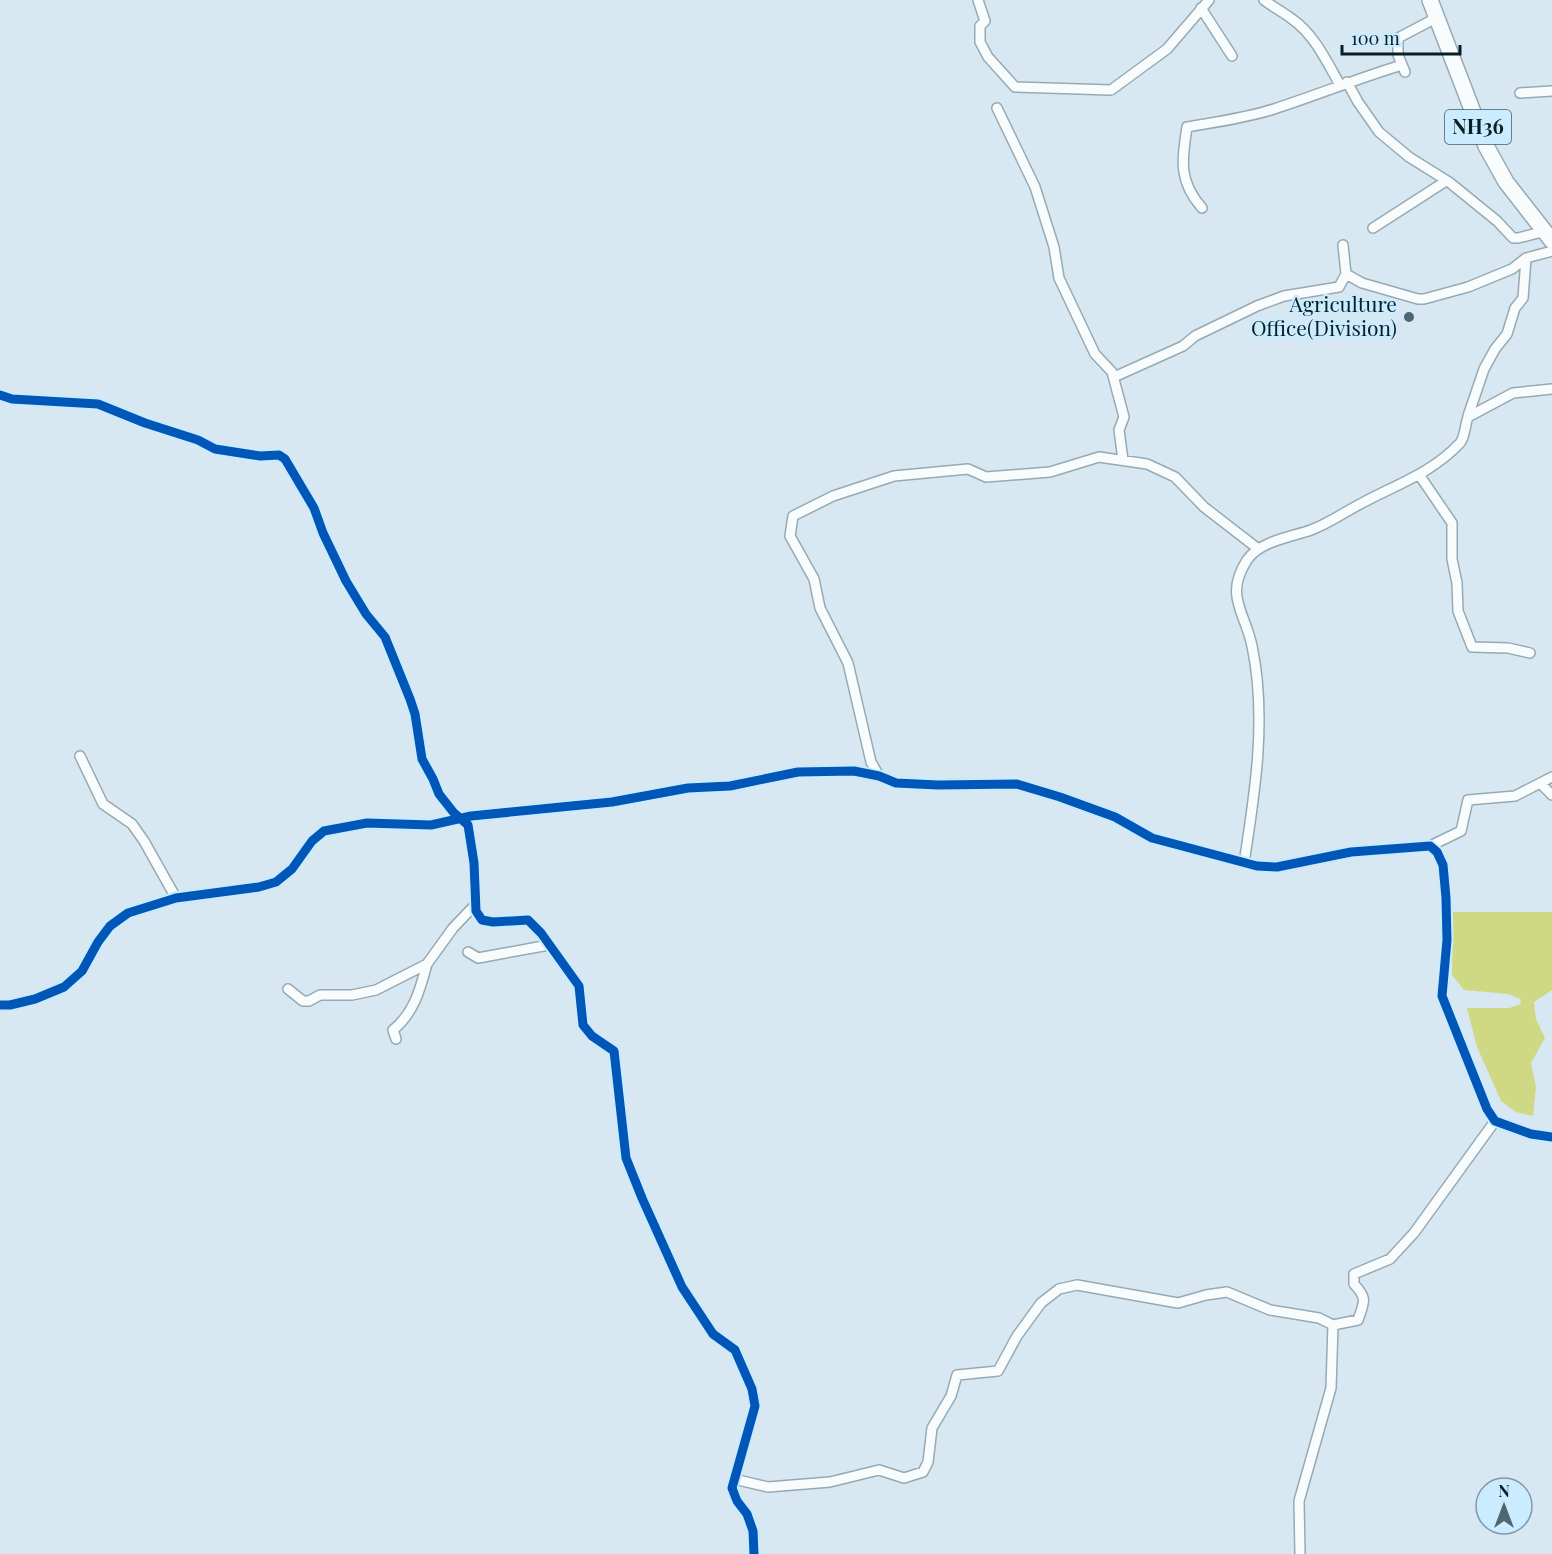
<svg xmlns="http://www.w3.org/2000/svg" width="1552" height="1554" viewBox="0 0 1552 1554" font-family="'Playfair Display',serif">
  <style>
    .water { fill: #cfd984 }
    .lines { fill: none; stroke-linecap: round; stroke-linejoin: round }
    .minor-casing { stroke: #97a9b3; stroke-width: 12 }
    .trunk-casing { stroke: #97a9b3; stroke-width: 18 }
    .minor { stroke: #f9fcfd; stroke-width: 9 }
    .trunk { stroke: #f9fcfd; stroke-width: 15 }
    .cycleway-casing { stroke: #cbecfe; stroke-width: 13 }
    .cycleway { stroke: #0057b8; stroke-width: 9 }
    .poi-dot { fill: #506570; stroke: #cbecfe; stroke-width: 2 }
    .labels { text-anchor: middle; stroke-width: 5; stroke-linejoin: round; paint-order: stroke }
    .shield { fill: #cbecfe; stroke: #425c6a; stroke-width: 1.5 }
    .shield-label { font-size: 20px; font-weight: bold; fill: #081f2a }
    .poi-label { font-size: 21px; fill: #081f2a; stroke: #cbecfe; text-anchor: end }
  </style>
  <rect width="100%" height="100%" fill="#d7e8f2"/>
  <path class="water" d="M1453 912H1552V990L1534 1002 1536 1019 1545 1038 1531 1063 1536 1087 1533 1116 1516 1112 1501 1101 1477 1047 1467 1008H1509L1521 1004 1520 999 1508 994 1464 990 1452 975Z"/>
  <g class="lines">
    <g class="minor-casing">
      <path id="minor" d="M978 0 985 21 980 26V42L988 57 1015 87 1111 90 1167 49 1209 0
        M1264 0C1273 7 1283 12 1292 19 1314 34 1327 62 1340 85
        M1201 8 1232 56
        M1405 72 1398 55V38L1438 17
        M1347 82 1358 102 1379 132 1409 157 1449 182 1497 221 1513 238H1518L1546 231
        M1520 93 1552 91
        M997 108 1035 187 1054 247 1059 278 1095 354 1112 372 1124 417 1119 430 1123 460
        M1202 208C1178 181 1182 160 1187 127 1216 122 1246 118 1274 109 1317 95 1359 78 1402 65
        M1373 228 1446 181
        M1343 245 1346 274 1362 283 1418 299H1424L1468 287 1512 269 1526 258 1552 251
        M1114 377 1183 346 1195 336 1257 306 1284 296 1339 287 1346 274
        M0 395 12 399 98 404 145 423 198 440 215 449 260 456 279 455 285 459 314 508 323 533 346 581 366 614 385 637 410 699 415 714 422 759 433 779 439 794 454 813 468 825 474 863 476 911 482 920 493 922 528 920 541 933 579 986 583 1025 592 1036 614 1051 626 1158 642 1198 682 1287 713 1334 735 1350 752 1389 755 1406 732 1488 737 1501 747 1514 753 1531 754 1554
        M1468 416 1484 369 1495 349 1507 334 1515 308 1523 298 1526 258
        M1420 476 1452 523V559L1457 583 1458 611 1472 647 1508 648 1530 653
        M80 756 103 804 132 824 144 841 176 898
        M879 776 871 762 848 663 820 608 814 579 790 536 793 516 833 496 894 476 968 469 986 477 1050 472 1099 457 1147 464 1175 477 1204 507 1257 548
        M1541 784 1552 795
        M1430 846 1461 831 1468 800 1515 796 1552 777
        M1244 863C1255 793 1267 717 1252 646 1245 612 1224 596 1247 560 1260 541 1291 537 1311 530 1330 523 1346 511 1364 502 1398 484 1433 472 1460 443 1465 437 1465 425 1468 417L1513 393 1552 389
        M468 952 478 958 549 945
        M288 989 303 1001H309L320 995H352L376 990 427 964 453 928 475 905
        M0 1005H10L35 999 64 987 82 971 98 942 110 926 128 913 176 898 259 887 276 882 292 869 312 841 324 831 367 823 431 825 471 816 612 802 688 788 730 786 798 772 854 771 879 776 896 783 938 785 1017 784 1060 797 1115 817 1152 838 1257 866 1277 867 1351 852 1430 846 1437 852 1443 865 1446 898 1447 940 1442 996 1487 1109 1495 1121 1531 1134 1552 1137
        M396 1039 393 1030C414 1013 420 990 427 964
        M734 1479 768 1487 830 1482 879 1470 904 1478 923 1472 928 1462 932 1428 951 1396 957 1375 998 1371 1017 1336 1041 1303 1059 1289 1077 1285 1178 1303 1206 1295 1227 1292 1270 1310 1319 1318 1333 1325
        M1300 1554 1299 1501 1331 1388 1333 1325 1358 1320C1364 1302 1368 1299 1354 1284V1274L1390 1259 1414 1233 1495 1121"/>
    </g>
    <g class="trunk-casing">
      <path id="trunk" d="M1430 0 1486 146 1506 182 1552 241"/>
    </g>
    <use href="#minor" class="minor"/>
    <use href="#trunk" class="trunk"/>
    <g class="cycleway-casing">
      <path id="cycleway" d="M0 395 12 399 98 404 145 423 198 440 215 449 260 456 279 455 285 459 314 508 323 533 346 581 366 614 385 637 410 699 415 714 422 759 433 779 439 794 454 813 468 825 474 863 476 911 482 920 493 922 528 920 541 933 579 986 583 1025 592 1036 614 1051 626 1158 642 1198 682 1287 713 1334 735 1350 752 1389 755 1406 732 1488 737 1501 747 1514 753 1531 754 1554
        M0 1005H10L35 999 64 987 82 971 98 942 110 926 128 913 176 898 259 887 276 882 292 869 312 841 324 831 367 823 431 825 471 816 612 802 688 788 730 786 798 772 854 771 879 776 896 783 938 785 1017 784 1060 797 1115 817 1152 838 1257 866 1277 867 1351 852 1430 846 1437 852 1443 865 1446 898 1447 940 1442 996 1487 1109 1495 1121 1531 1134 1552 1137"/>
    </g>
    <use href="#cycleway" class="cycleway"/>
  </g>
  <circle class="poi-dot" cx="1409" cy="317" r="6"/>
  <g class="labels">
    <rect class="shield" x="1445" y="110" width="66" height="34" rx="4.5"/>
    <g class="shield-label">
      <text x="1478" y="134">NH36</text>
    </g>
    <g class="poi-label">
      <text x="1397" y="312">Agriculture<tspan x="1397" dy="24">Office(Division)</tspan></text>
    </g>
  </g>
  <g transform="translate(1504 1506)"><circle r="28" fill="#cbecfe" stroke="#7d9aa9" stroke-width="1.5"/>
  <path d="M0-4.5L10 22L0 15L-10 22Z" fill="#506570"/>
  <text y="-9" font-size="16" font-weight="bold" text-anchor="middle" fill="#081f2a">N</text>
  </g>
  <path d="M1342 45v9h118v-9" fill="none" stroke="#081f2a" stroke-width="3"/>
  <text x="1351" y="45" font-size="18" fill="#081f2a" stroke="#cbecfe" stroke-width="4.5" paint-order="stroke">100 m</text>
</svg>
